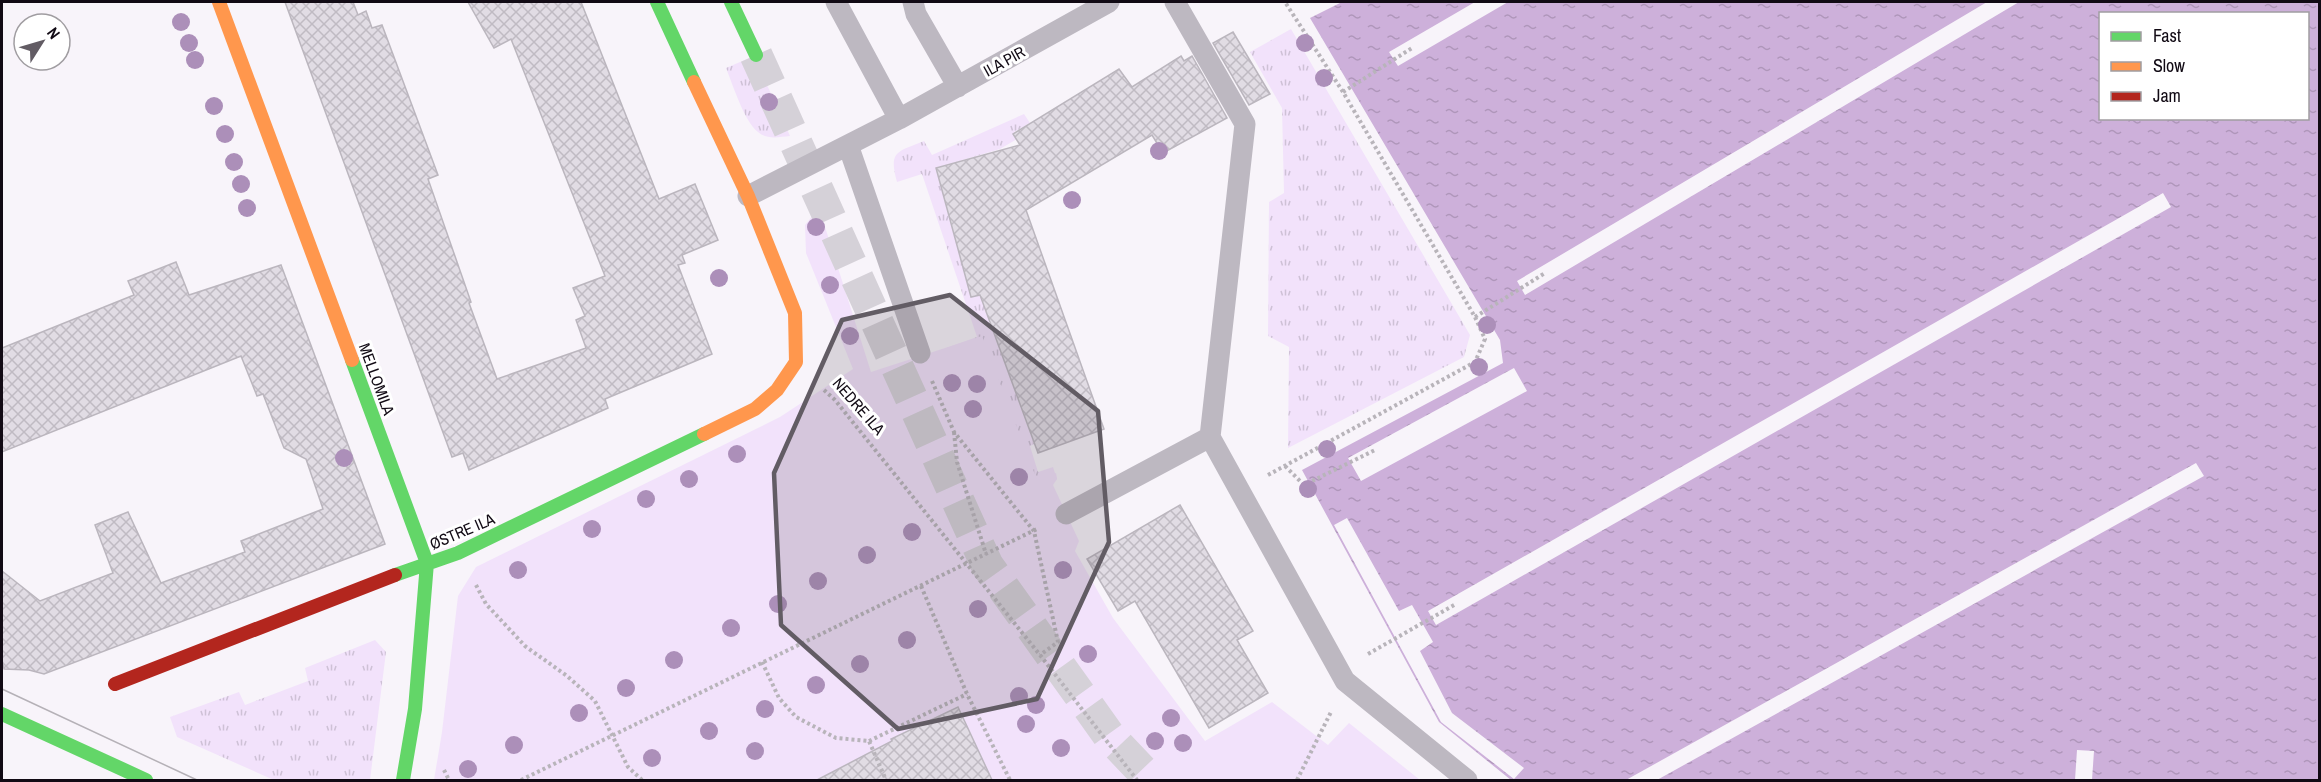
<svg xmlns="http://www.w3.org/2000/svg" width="2321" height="782" viewBox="0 0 2321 782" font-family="'Archivo Narrow',sans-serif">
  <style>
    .grass { fill: url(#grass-tufts) }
    .green { fill: #f2e2fb }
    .water { fill: url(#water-ripples); fill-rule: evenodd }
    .pier { fill: #f8f4fa }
    .building { fill: url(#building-cross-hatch); stroke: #bbb6be; stroke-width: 1.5 }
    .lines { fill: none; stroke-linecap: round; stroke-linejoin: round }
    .highway-tunnel { stroke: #d5d1d8; stroke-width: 33; stroke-dasharray: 33 16; stroke-linecap: butt }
    .path { stroke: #b8b4ba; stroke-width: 4; stroke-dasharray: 3 3; stroke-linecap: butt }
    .lane { stroke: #bdb8c1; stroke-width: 21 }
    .fast { stroke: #63d668; stroke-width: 14 }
    .slow { stroke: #ff974d; stroke-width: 14 }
    .jam { stroke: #b3261e; stroke-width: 14 }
    .tram { stroke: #b5b1b7; stroke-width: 1.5 }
    .tree { fill: #ac8fb9 }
    .marked { fill: #625c64; fill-opacity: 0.2; stroke: #625c64; stroke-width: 4.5; stroke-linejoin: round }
    .labels { text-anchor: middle; stroke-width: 6; stroke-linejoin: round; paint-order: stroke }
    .street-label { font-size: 16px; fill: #110a14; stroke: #fff }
  </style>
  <defs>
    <pattern id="grass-tufts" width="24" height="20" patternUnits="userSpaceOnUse" patternTransform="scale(1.5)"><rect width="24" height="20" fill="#f2e2fb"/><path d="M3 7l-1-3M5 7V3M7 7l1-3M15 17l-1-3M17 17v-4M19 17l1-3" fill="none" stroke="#cec1d6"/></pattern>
    <pattern id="water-ripples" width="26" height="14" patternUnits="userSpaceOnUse" patternTransform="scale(1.5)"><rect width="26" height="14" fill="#cdb0da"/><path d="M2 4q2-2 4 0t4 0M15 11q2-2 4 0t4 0" fill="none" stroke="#af96ba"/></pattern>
    <pattern id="building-cross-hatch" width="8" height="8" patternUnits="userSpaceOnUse" patternTransform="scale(1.5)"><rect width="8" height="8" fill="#e1dce4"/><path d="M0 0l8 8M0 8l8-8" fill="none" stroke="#c0bbc3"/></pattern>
  </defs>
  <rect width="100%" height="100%" fill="#f8f4fa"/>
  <path class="grass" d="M1291 29 1470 335 1464 357 1288 448 1289 347 1268 336 1269 202 1284 193 1282 108 1250 52Z
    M754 56 790 136C779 137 767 140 758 132 744 121 733 85 726 68Z
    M1024 114 1030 123 1014 132 1017 139 1000 149 936 168 971 296 980 294 1034 444 1030 446 1038 472 1053 467 1057 479 1024 500 946 348 977 337 922 174 897 182C888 150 898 152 924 141L932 155Z
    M375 640 386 652 370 780H274L177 737 170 717 239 692 245 705 308 681 305 668Z"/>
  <path class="green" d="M819 208 871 372 982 336 1037 480 1056 473 1057 479 1053 485 1079 541 1075 551 1113 618 1205 741 1272 702 1328 745 1349 723 1420 780H434L442 732 458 596 476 567 780 417 853 369 806 253 805 225Z"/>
  <path class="water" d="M1342 2H2319V780H1511L1439 722 1302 470 1503 363 1500 340 1310 18ZM2100 14H2308V118H2100Z"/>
  <path class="pier" d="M1475 2H1508L1398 66 1389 52Z
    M1987 2H2019L1525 295 1517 281Z
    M2163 193 2171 207 1436 625 1428 611Z
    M1514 368 1527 391 1361 481 1348 458Z
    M2196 463 2204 476 1657 780H1626Z
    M1347 518 1399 611 1412 605 1433 642 1420 651 1452 713 1524 768 1514 779 1441 722 1334 525Z
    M2077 750 2094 751 2092 780H2075Z"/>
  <path class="building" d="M285 2H353L358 15 366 11 372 28 382 25 438 175 428 179 471 302 469 303 497 379 586 348 576 320 585 316 573 288 605 276 511 39 494 48 468 2H581L659 199 695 184 718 240 682 255 685 263 678 265 712 354 605 399 608 408 469 470 463 453 452 457Z
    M1233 32 1270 94 1249 105 1213 43Z
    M1181 56 1184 61 1192 56 1227 118 1163 153 1152 135 1026 210 1104 429 1038 453 980 295 971 297 936 168 1020 145 1013 134 1119 69 1132 87Z
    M176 262 189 295 281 265 385 544 44 674 29 670 4 669 2 660V571L40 601 113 573 95 525 128 512 161 583 245 552 241 541 323 509 306 459 284 448 263 394 257 396 241 356 2 452V348L134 295 128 281Z
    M1180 505 1253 631 1237 640 1268 693 1209 728 1135 601 1118 611 1087 559Z
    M958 707 992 780H817L892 741 891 739Z"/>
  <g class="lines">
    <path class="highway-tunnel" d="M756 55 987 565 1110 737 1151 780"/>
    <path class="path" d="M1343 92 1412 48
      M1475 317 1545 273
      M932 381 954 432 1034 531 1058 642 1040 655
      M824 390 835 400 1040 655 1137 780
      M954 432 957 462 986 554
      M1285 466 1304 485 1375 450
      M1268 475 1475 362 1485 339 1475 317 1343 92 1285 2
      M476 585 486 604 525 646 567 676 595 701 628 767 642 780
      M921 586 967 694 1010 780
      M1368 654 1456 604
      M762 662 779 698 796 717 836 738 869 741 886 780
      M869 741 967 694
      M444 770 449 780
      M521 780 1039 528
      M1297 780 1331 712"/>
    <path class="lane" d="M836 2 899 119
      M913 2 916 14 958 87
      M1175 2 1245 124 1210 437 1345 681 1467 780
      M848 145 920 353
      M748 196 899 119 1109 2
      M1066 514 1210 437"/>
    <path class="fast" d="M657 2 694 82
      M731 2 756 55
      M352 360 427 563 415 709 403 780
      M395 575 458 553 704 434
      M2 714 146 780"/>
    <path class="slow" d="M219 2 352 360
      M694 82 748 196 795 313 796 362 777 390 755 409 704 434"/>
    <path class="jam" d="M115 684 395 575"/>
    <path class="tram" d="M2 689 197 780"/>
  </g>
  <g class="tree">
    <circle cx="181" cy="22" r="9"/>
    <circle cx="189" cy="43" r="9"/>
    <circle cx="1305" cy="43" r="9"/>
    <circle cx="195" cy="60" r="9"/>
    <circle cx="1324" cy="78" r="9"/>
    <circle cx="769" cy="102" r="9"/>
    <circle cx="214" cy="106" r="9"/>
    <circle cx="225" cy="134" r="9"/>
    <circle cx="1159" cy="151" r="9"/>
    <circle cx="234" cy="162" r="9"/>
    <circle cx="241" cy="184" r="9"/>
    <circle cx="1072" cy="200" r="9"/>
    <circle cx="247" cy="208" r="9"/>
    <circle cx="816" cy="227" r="9"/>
    <circle cx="719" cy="278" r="9"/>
    <circle cx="830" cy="285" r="9"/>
    <circle cx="1487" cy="325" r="9"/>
    <circle cx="850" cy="336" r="9"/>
    <circle cx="1479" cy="367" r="9"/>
    <circle cx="952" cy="383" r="9"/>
    <circle cx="977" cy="384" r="9"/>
    <circle cx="973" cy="409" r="9"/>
    <circle cx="1327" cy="449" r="9"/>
    <circle cx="737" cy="454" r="9"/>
    <circle cx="344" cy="458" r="9"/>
    <circle cx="1019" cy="477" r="9"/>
    <circle cx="689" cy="479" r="9"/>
    <circle cx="1308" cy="489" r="9"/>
    <circle cx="646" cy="499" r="9"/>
    <circle cx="592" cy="529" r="9"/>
    <circle cx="912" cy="532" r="9"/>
    <circle cx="867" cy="555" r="9"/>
    <circle cx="518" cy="570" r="9"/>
    <circle cx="1063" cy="570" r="9"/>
    <circle cx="818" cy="581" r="9"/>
    <circle cx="778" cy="604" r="9"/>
    <circle cx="978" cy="609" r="9"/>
    <circle cx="731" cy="628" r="9"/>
    <circle cx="907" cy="640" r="9"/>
    <circle cx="1088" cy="654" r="9"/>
    <circle cx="674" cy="660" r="9"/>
    <circle cx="860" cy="664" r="9"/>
    <circle cx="816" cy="685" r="9"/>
    <circle cx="626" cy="688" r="9"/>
    <circle cx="1019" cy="696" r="9"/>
    <circle cx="1036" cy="705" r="9"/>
    <circle cx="765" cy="709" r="9"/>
    <circle cx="579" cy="713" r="9"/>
    <circle cx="1171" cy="718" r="9"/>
    <circle cx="1026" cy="724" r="9"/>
    <circle cx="709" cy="731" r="9"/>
    <circle cx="1155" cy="741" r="9"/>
    <circle cx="1183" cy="743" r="9"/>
    <circle cx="514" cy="745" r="9"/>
    <circle cx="1061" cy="748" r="9"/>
    <circle cx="755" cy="751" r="9"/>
    <circle cx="652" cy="758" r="9"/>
    <circle cx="468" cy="769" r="9"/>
  </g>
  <path class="marked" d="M950 295 1098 411 1109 542 1037 699 898 729 781 625 774 473 842 320Z"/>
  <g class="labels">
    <g class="street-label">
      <text transform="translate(1004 61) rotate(-29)" y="6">ILA PIR</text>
      <text transform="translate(377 379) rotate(70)" y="6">MELLOMILA</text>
      <text transform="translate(859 406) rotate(49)" y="6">NEDRE ILA</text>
      <text transform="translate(462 531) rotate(-23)" y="6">ØSTRE ILA</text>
    </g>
  </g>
  <rect width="2321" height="782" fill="none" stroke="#110a14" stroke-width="6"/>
  <rect x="2099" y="12" width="210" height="108" fill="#ffffff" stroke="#a09da1" stroke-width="1.5"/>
  <rect x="2111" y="32" width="30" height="9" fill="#63d668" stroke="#a09da1" stroke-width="1.5"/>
  <text x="2153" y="42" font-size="18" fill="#110a14">Fast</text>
  <rect x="2111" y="62" width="30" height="9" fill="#ff974d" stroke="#a09da1" stroke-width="1.5"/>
  <text x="2153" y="72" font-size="18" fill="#110a14">Slow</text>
  <rect x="2111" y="92" width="30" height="9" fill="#b3261e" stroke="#a09da1" stroke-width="1.5"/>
  <text x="2153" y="102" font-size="18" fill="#110a14">Jam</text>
  <g transform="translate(42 42) rotate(53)"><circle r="28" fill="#ffffff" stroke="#a09da1" stroke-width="1.5"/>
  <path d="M0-4.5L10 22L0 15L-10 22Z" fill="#625c64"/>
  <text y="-9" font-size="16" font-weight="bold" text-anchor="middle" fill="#110a14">N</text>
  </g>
</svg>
